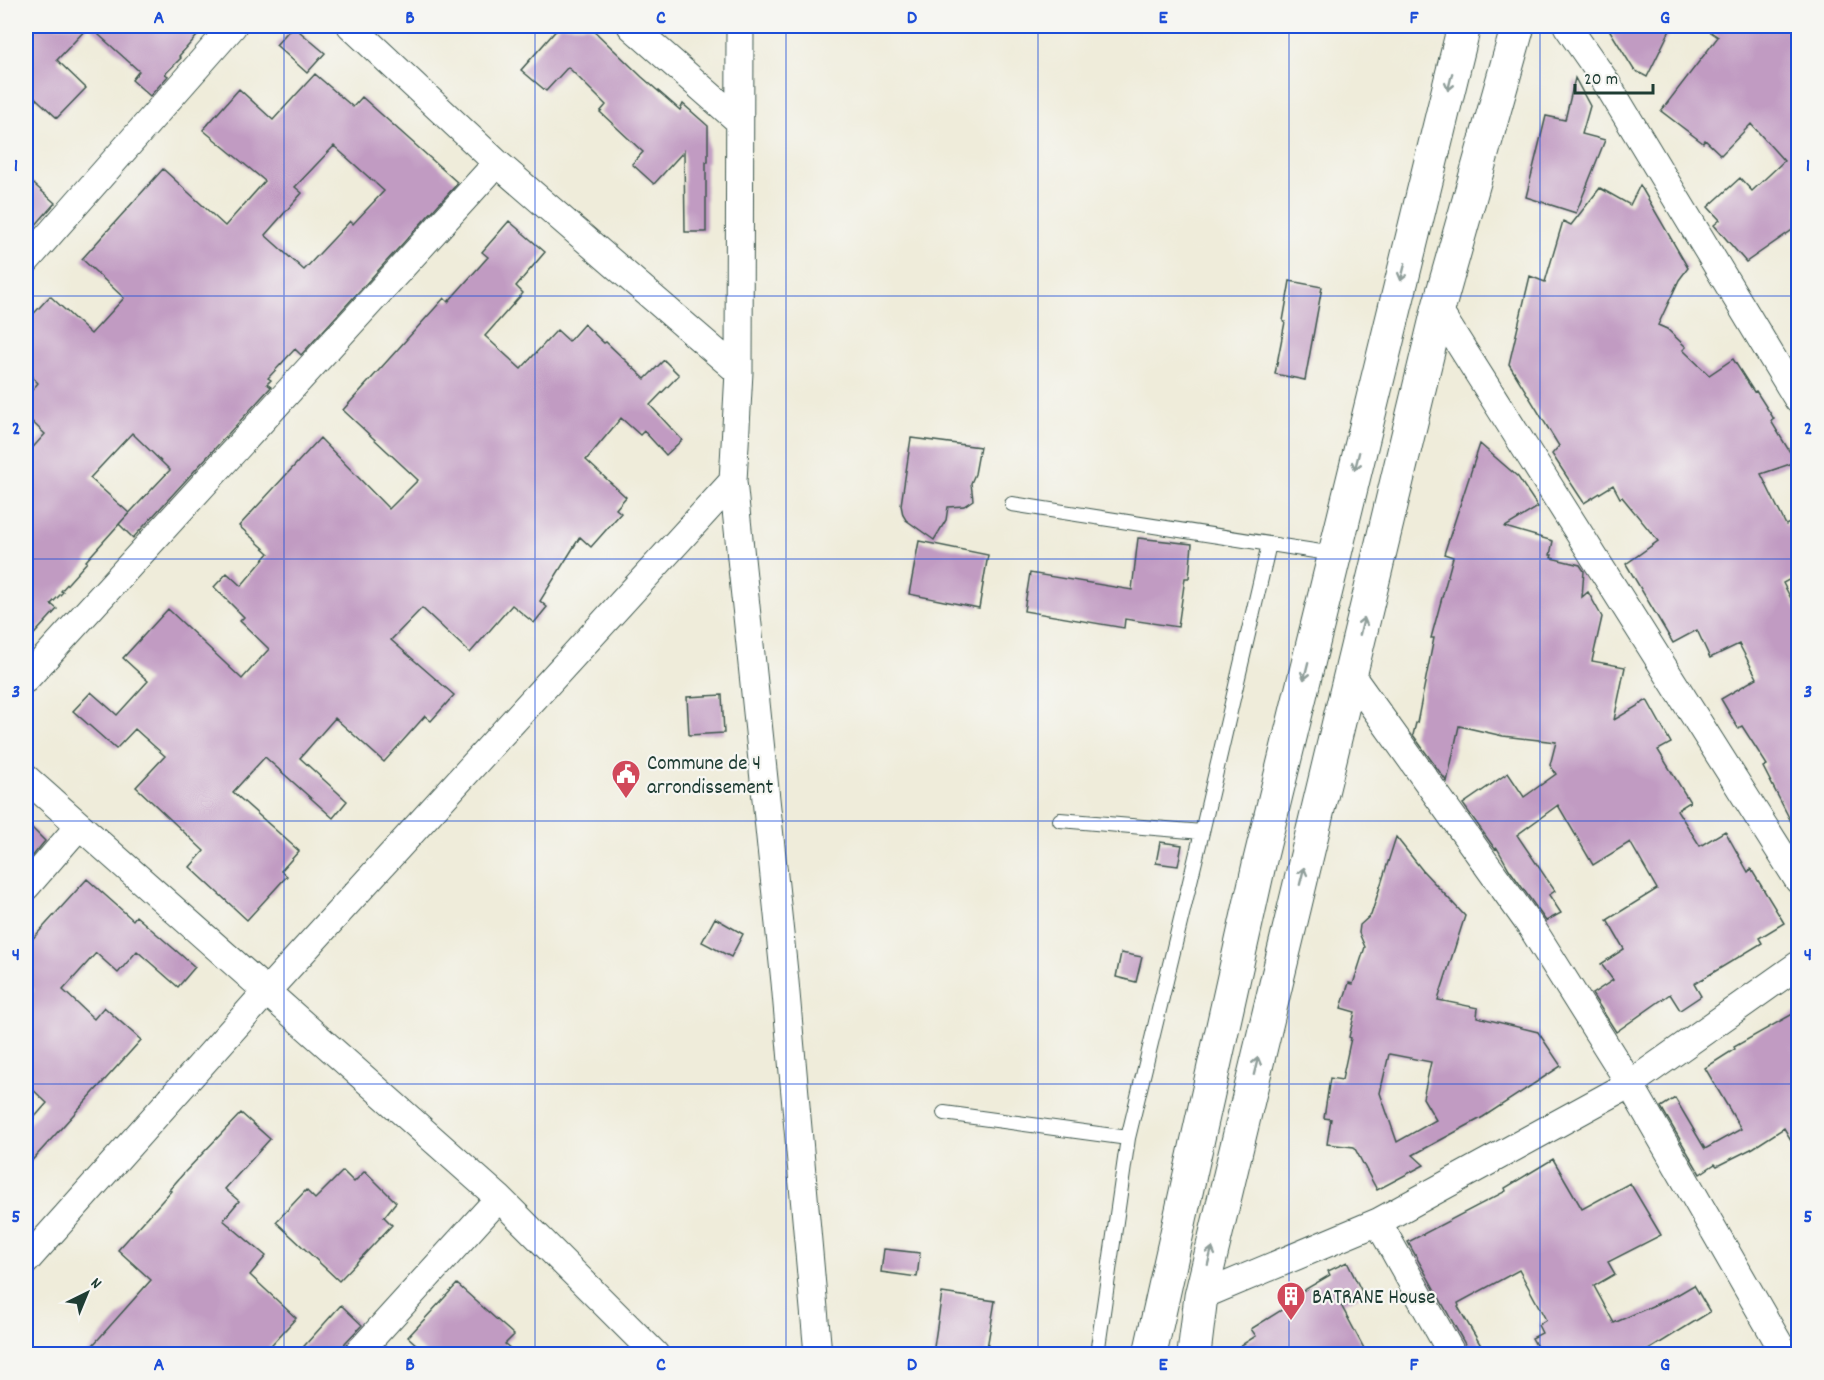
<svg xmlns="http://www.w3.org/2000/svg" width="1824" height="1380" viewBox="0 0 1824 1380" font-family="Dekko,sans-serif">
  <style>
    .building { fill: #c19bc2; fill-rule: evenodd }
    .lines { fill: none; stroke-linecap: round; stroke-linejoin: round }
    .service-casing { stroke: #3e574d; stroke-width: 16 }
    .minor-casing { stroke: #3e574d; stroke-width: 29 }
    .trunk-casing { stroke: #3e574d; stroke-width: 35 }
    .service { stroke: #fff; stroke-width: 14 }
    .minor { stroke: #fff; stroke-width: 27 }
    .trunk { stroke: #fff; stroke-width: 33 }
    .oneway { stroke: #8f9e9a }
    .grid { fill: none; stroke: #1d4ed8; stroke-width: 1.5; stroke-opacity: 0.55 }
    .labels { text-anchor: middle; stroke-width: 4.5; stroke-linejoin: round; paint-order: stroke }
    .poi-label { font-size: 21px; fill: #1f3d34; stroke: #f6f6f2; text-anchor: start }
    .neatline { fill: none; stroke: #1d4ed8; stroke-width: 2 }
    .grid-label { font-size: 20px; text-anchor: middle; font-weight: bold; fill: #1d4ed8 }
  </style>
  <rect width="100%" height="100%" fill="#f6f6f2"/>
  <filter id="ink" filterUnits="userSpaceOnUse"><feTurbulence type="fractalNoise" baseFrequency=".0167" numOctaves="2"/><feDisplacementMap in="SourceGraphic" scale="12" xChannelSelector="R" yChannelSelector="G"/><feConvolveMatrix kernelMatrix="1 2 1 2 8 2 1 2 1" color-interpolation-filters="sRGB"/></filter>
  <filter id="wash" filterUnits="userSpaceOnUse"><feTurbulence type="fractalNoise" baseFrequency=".008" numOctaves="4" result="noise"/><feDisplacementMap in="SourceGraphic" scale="24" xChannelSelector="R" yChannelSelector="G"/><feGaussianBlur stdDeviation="1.35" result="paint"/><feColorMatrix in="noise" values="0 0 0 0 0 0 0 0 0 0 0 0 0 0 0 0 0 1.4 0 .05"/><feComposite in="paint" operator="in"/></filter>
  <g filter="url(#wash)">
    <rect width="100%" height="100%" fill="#efecda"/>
    <g id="blocks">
      <path class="building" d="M26 26H206L179 56 181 58 165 74 168 76 150 96 132 80 139 71 89 26 57 60 86 88 57 118 26 89Z
        M293 26 325 53 307 73 276 45Z
        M560 26H589L642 77 680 110 683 104 708 126V162H706V232H685L684 151 654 184 632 164 643 152 600 112 606 105 568 67 546 91 521 70Z
        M1607 26H1672L1647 77 1634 70Z
        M1702 26H1798V226L1746 262 1714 225 1720 220 1708 207 1740 178 1752 191 1784 161 1751 124 1721 155 1705 140 1703 143 1661 111 1718 37Z
        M315 74 353 107 362 97 458 183 301 355 295 349 268 378 271 380 267 384 271 387 133 538 119 524 170 470 132 433 90 478 129 513 86 561 87 562 61 591 63 592 51 604 57 609 26 643V455L45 434 26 416V397L38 383 26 371V322L50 296 91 334 124 298 82 259 163 169 225 226 265 181 203 130 239 89 273 120ZM334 146 384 191 353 224 350 221 304 270 265 235 302 193 295 187Z
        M1575 78 1590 106 1582 134 1605 140 1576 213 1526 197 1546 116 1565 120Z
        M26 177 55 203 26 236Z
        M1640 185 1688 268 1679 280 1658 325 1667 329 1686 347 1683 350 1709 375 1733 359 1754 392 1756 391 1774 419 1771 421 1796 462 1761 474 1786 525 1798 518V575L1783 583 1798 612V835L1763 767 1767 765 1742 726 1738 728 1721 699 1757 678 1739 644 1710 658 1697 630 1673 643 1626 564 1658 541 1622 497 1620 498 1613 485 1584 503 1552 454 1559 446 1509 364 1530 276 1545 282 1563 221 1571 225 1600 188 1630 205Z
        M509 221 545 252 516 286 523 293 485 336 521 369 557 330 569 341 584 324 604 343 606 342 645 379 664 360 679 375 650 405 682 440 666 455 644 431 640 435 621 418 586 460 626 497 616 509 621 513 591 547 580 537 540 601 547 607 534 623 512 605 470 653 422 608 391 640 454 695 431 721 425 716 384 762 335 718 300 758 347 801 333 818 265 757 233 792 299 851 281 871 287 876 247 920 190 867 204 851 136 787 165 756 135 729 116 749 73 711 91 692 117 715 148 681 123 658 168 609 242 679 269 649 240 621 244 617 214 587 227 573 241 586 269 553 239 526 320 438 389 509 418 480 343 410 444 298 448 302 488 257 482 252Z
        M1290 281 1322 287 1305 380 1275 374 1285 322 1283 321Z
        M911 438 980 447 975 474 971 483 973 500 964 506 948 507 946 520 934 540 906 520 903 515 901 505Z
        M1480 444 1518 477 1538 507 1505 527 1553 541 1550 555H1552L1551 558 1580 565 1584 571 1582 597 1588 592 1602 617 1592 661 1625 667 1614 720 1647 700 1671 743 1658 750 1690 802 1677 810 1700 846 1725 831 1748 872 1751 869 1784 923 1759 938 1762 943 1694 984 1701 996 1680 1010 1670 994 1616 1032 1592 994 1613 980 1601 964 1624 949 1607 920 1657 889 1630 842 1593 865 1558 805 1517 835 1555 891 1549 895 1561 913 1546 921 1509 869 1497 848 1495 849 1463 804 1508 773 1524 797 1556 774 1550 765 1556 742 1503 736 1459 726 1447 782 1413 735 1416 723H1417L1434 638H1431L1453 557 1444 554Z
        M1138 538 1192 544 1189 578H1185L1178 627 1125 619 1124 628 1024 611 1030 573 1132 590Z
        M919 541 988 555 979 608 909 594Z
        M722 695 724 733 689 735 687 697Z
        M26 822 45 841 26 864Z
        M1396 837 1423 871 1465 916 1438 1000 1478 1008 1477 1017 1538 1032 1561 1066 1483 1117 1413 1155 1424 1165 1377 1190 1354 1147 1327 1144 1331 1119 1324 1118 1330 1078 1342 1080 1351 1038 1349 1037 1355 1012 1341 1008 1349 983 1353 984 1365 947 1359 933 1360 925 1371 915ZM1389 1054 1431 1062 1423 1098 1436 1120 1397 1142 1380 1093Z
        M1160 842 1182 845 1178 866 1156 863Z
        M87 879 133 920 136 916 195 967 178 987 137 951 118 973 96 953 63 990 94 1019 104 1007 141 1040 26 1167V1127L47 1103 26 1083V999L34 990 26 982V946Z
        M715 918 743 934 731 957 702 942Z
        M1121 953 1142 957 1136 982 1116 977Z
        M1798 1011V1152L1784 1128 1753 1148 1717 1166 1715 1164 1700 1174 1661 1107 1675 1098 1705 1149 1741 1129 1705 1068 1735 1049 1734 1047Z
        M241 1113 270 1139 225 1189 239 1201 223 1220 266 1256 250 1275 296 1318 263 1354H85L151 1280 118 1250 171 1191 169 1190 184 1173Z
        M1553 1159 1582 1209 1630 1183 1661 1235 1608 1262 1615 1274 1594 1286 1614 1323 1677 1295 1694 1285 1710 1312 1642 1354H1541L1532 1338 1542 1333 1538 1325 1546 1320 1519 1270 1458 1303 1459 1306 1458 1307 1486 1354H1468L1466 1346 1408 1242 1506 1191 1505 1188Z
        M343 1171 354 1182 365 1171 396 1202 384 1217 392 1225 339 1281 276 1222 306 1190 315 1199Z
        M884 1249 920 1253 917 1277 881 1272Z
        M1347 1262 1363 1294 1341 1305 1367 1354H1227L1256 1336 1251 1329 1296 1301 1294 1296 1330 1275 1328 1271Z
        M457 1284 514 1335 505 1344 517 1354H427L408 1337Z
        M942 1293 995 1301 986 1354H933Z
        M341 1305 362 1325 345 1343 342 1353 297 1354Z"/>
    </g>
  </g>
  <g filter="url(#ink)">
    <use href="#blocks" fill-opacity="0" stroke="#3e574d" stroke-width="1.5"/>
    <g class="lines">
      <g class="service-casing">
        <path id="service" d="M1012 504 1334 554
          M1060 820 1202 832
          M944 1113 1128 1138
          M1097 1354 1128 1138 1202 832 1269 544"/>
      </g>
      <g class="minor-casing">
        <path id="minor" d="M351 26 497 163 739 372
          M631 26 739 121
          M1567 26 1604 79 1798 400
          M26 261 233 26
          M1438 310 1798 880
          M733 481 785 982 818 1354
          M1350 674 1532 928 1630 1084 1785 1354
          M26 679 497 163
          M26 778 499 1198 655 1354
          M26 887 79 826
          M1378 1222 1452 1354
          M26 1261 266 992 733 481 739 372 740 26
          M1201 1296 1378 1222 1630 1084 1798 965
          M357 1354 499 1198"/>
      </g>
      <g class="trunk-casing">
        <path id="trunk" d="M1150 1354 1260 860 1464 26
          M1194 1354 1201 1296 1438 310 1518 26"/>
      </g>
      <use href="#service" class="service"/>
      <use href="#minor" class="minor"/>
      <use href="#trunk" class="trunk"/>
    </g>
    <defs><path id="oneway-shaft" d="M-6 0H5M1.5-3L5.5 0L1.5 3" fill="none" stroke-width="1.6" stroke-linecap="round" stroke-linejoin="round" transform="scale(1.5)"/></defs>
    <g class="oneway">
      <use href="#oneway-shaft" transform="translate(1450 82) rotate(104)"/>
      <use href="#oneway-shaft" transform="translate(1403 272) rotate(104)"/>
      <use href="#oneway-shaft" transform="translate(1357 461) rotate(104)"/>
      <use href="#oneway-shaft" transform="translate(1362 626) rotate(-76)"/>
      <use href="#oneway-shaft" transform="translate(1306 671) rotate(104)"/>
      <use href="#oneway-shaft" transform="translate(1302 876) rotate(-76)"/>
      <use href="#oneway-shaft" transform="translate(1256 1066) rotate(-76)"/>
      <use href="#oneway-shaft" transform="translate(1210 1256) rotate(-76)"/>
    </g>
  </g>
  <path class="grid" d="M284 26V1354M535 26V1354M786 26V1354M1038 26V1354M1289 26V1354M1540 26V1354M26 296H1798M26 559H1798M26 821H1798M26 1084H1798"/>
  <defs>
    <g id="civic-pin" transform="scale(1.5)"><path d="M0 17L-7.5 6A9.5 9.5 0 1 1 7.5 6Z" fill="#d1495b" stroke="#f6f6f2"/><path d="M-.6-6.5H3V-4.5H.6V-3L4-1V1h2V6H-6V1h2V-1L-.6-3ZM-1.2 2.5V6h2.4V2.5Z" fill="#fff"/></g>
    <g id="building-pin" transform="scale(1.5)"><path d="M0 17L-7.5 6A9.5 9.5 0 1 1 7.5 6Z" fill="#d1495b" stroke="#f6f6f2"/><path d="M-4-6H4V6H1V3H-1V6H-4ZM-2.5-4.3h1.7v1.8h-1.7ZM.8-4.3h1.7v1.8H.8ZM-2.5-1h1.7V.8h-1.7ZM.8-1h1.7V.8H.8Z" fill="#fff"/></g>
  </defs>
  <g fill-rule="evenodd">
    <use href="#civic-pin" x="626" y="774"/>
    <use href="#building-pin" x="1291" y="1296"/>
  </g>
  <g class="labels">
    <g class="poi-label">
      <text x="647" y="769">Commune de 4<tspan x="647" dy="24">arrondissement</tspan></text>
      <text x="1312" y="1303">BATRANE House</text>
    </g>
  </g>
  <rect width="1824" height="1380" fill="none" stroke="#f6f6f2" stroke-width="66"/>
  <g transform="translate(87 1293) rotate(43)" stroke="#f6f6f2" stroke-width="4.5" paint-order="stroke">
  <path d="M0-4.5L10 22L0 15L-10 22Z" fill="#1f3d34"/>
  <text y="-9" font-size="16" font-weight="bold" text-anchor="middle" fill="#1f3d34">N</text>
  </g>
  <path d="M1575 84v9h78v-9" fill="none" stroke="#1f3d34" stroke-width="3"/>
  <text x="1584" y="84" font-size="18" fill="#1f3d34" stroke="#f6f6f2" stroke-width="4.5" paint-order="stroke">20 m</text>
  <rect x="33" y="33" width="1758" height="1314" class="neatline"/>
  <g class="grid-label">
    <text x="159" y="23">A</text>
    <text x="410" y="23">B</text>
    <text x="661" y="23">C</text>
    <text x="912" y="23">D</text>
    <text x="1163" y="23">E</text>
    <text x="1414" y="23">F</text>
    <text x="1665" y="23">G</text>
    <text x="16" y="171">1</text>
    <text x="1808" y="171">1</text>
    <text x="16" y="434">2</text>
    <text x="1808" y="434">2</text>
    <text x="16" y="697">3</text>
    <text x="1808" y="697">3</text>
    <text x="16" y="960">4</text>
    <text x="1808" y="960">4</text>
    <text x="16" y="1222">5</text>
    <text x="1808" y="1222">5</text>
    <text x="159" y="1370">A</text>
    <text x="410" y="1370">B</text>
    <text x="661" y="1370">C</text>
    <text x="912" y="1370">D</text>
    <text x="1163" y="1370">E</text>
    <text x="1414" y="1370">F</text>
    <text x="1665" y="1370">G</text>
  </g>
</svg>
